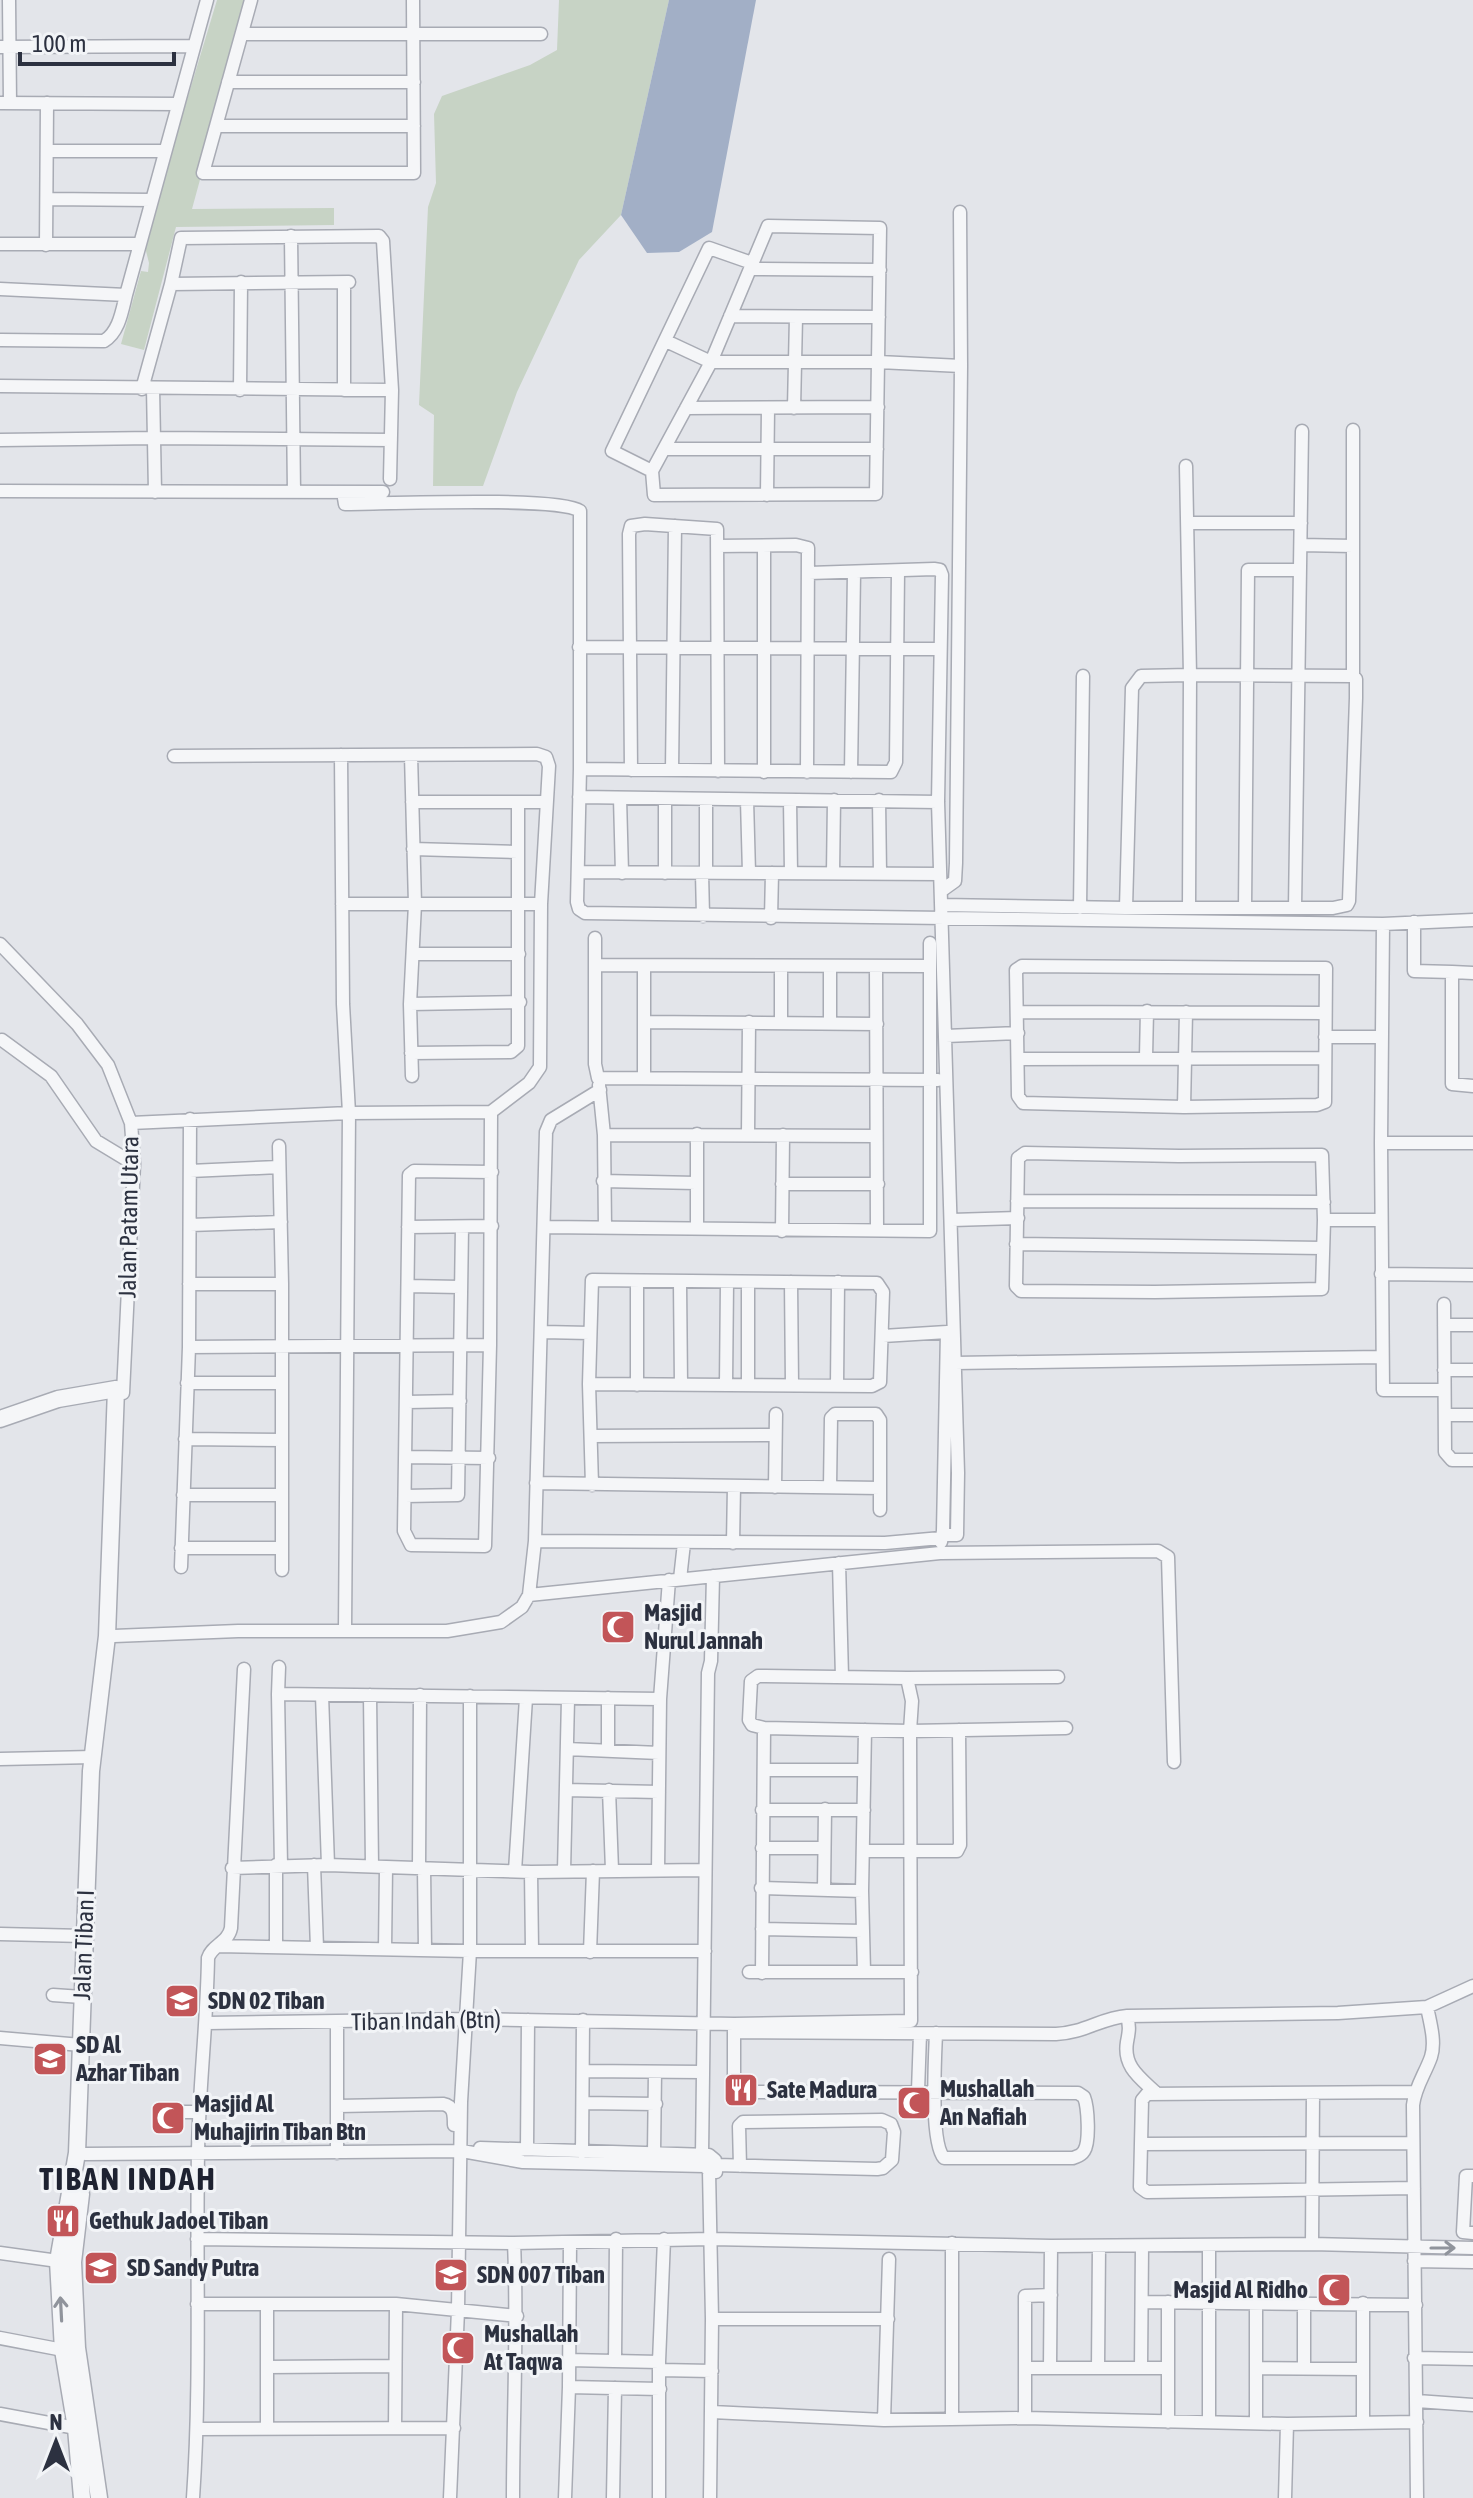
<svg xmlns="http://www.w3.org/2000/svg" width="1473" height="2498" viewBox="0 0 1473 2498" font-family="'Asap Condensed',sans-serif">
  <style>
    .green { fill: #c7d3c5 }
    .water { fill: #a2afc6 }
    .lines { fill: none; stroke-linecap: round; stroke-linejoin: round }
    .minor-casing { stroke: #a8abb4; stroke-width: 15 }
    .tertiary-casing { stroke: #a8abb4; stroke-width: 19 }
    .minor { stroke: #f5f6f8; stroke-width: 12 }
    .tertiary { stroke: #f5f6f8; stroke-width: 16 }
    .oneway { stroke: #90949c }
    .labels { text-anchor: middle; stroke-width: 6; stroke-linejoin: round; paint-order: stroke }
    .street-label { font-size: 24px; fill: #2c3140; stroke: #f2f4f7 }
    .poi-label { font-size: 24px; font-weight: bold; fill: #2c3140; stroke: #f2f4f7; text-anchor: start }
    .district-label { font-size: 32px; font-weight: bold; letter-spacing: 2px; fill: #1e2231; stroke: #f2f4f7 }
  </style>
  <rect width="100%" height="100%" fill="#e3e5ea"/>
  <path class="green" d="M217 0H249L192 209 334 208V225L176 227 144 350 121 344 141 271 148 272 149 263 144 243Z
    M559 0H669L621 215 579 260 517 392 483 486H433L434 415 419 405 428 207 436 183 434 114 442 96 530 65 557 50Z"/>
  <path class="water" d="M669 0H756L712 232 679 252 647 253 621 215Z"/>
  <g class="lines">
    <g class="minor-casing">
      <path id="minor" d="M9 0 10 103
        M251 0 203 173H414L413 0
        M242 34H541
        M0 47 193 46
        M228 82H414
        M0 103 178 104
        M216 126H414
        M47 151H165
        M47 199 152 200
        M768 226 880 228 876 494 654 495 652 471 711 362Z
        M291 236 294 492
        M0 244H139
        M46 245 47 103
        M750 269 880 270
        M349 282 171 284 181 238 379 236 383 241 392 390 390 479
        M344 283V390
        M0 289 126 295
        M730 316 879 317
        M0 340 104 341C119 332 122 311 126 295L207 0
        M666 341 711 362H879L961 366
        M0 386 392 390
        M153 388 155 492
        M142 389 171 284
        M240 390 241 282
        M686 408 878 407
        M794 408 796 317
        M0 440 154 438 391 440
        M664 449H877
        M652 471 612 451 709 248 752 263
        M0 491 383 492
        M343 492 345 504C382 504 559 496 580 511V769L577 902 579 909 585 913 1383 924 1473 920
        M767 495 768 408
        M1187 523H1301
        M1301 545 1353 546
        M717 546 796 545 808 548 807 772
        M809 573 934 569 940 570 942 575 938 802 958 1473 957 1535H943
        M579 647 940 649
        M1353 676V430
        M341 755 343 1004 349 1113 345 1630
        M411 755 415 904 410 1004 412 1076
        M580 769 891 772 896 762 898 571
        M631 770 629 534 631 526 645 524 717 529 718 771
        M672 770 675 526
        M764 772V546
        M851 772 854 573
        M579 797 938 802
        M620 798 622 873
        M665 799V873
        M706 800V873
        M747 800 749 873
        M790 800 791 873
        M879 800 880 873
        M412 802H546
        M413 849 518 852
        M580 872 940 874
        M702 873 703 916
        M833 873 834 800
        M941 891 955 881 956 863 961 366 960 212
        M342 904H541
        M941 905 1126 908H1333L1347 905 1349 901 1356 698V679L1353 676 1190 675 1189 908
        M1080 908 1083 676
        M1126 908 1132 688 1141 676 1190 675 1186 466
        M1245 908 1248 570H1300
        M1295 908 1302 431
        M771 918 772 873
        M1414 922V971L1452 972
        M1383 924 1381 1143 1383 1390H1444
        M595 938V1064L598 1078 938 1080
        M0 944 77 1024 108 1065 131 1123 134 1164 123 1393
        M413 954H519
        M596 965 929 966
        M644 966V1078
        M1022 966 1326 968 1325 1102 1317 1105 1184 1107 1023 1103 1018 1096 1016 970Z
        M781 967V1023
        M876 967 877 1230
        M1473 973 1452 972V1084L1473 1086
        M410 1004 520 1002
        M1017 1012 1325 1013
        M644 1022 877 1024
        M830 1024V967
        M946 1036 1018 1033
        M1325 1037H1381
        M2 1040 51 1076 96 1141 134 1164
        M411 1053 511 1052 518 1046V803
        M1146 1057 1147 1011
        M1018 1059 1325 1058
        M599 1085 604 1135 605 1228
        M1184 1107 1186 1012
        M131 1123 349 1113 491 1112 529 1083 540 1067 541 904 549 766 546 757 537 754 174 756
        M748 1134 749 1022
        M604 1135 876 1136
        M1381 1143H1473
        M279 1146 282 1284V1570
        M1025 1153 1179 1156 1322 1155 1324 1220 1322 1289 1155 1292 1021 1291 1016 1286 1018 1158Z
        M190 1171 279 1167
        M603 1181 696 1183
        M782 1184H878
        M1017 1201 1324 1202
        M952 1220 1018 1218
        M1324 1220H1381
        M190 1225 281 1222
        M408 1227 492 1226
        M544 1227 930 1231V943
        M697 1229V1134
        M782 1231 783 1135
        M1016 1244 1322 1248
        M1381 1274 1473 1275
        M592 1280 877 1283 883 1292 880 1382 872 1386 589 1384Z
        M748 1282V1385
        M791 1282 792 1385
        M680 1283 681 1385
        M189 1284H282
        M408 1286 460 1287
        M1444 1304 1445 1452 1452 1460H1473
        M1444 1325H1473
        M543 1332 590 1333
        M883 1336 947 1332 943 1531 941 1542
        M490 1345 485 1546 411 1545 404 1531 409 1175 414 1171 492 1172
        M189 1347 490 1345 491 1112
        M955 1363 1382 1357
        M1444 1370H1473
        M187 1383H282
        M589 1384 592 1485
        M726 1384 727 1282
        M637 1385V1281
        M837 1385 838 1282
        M407 1402 460 1401
        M1445 1415H1473
        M591 1436 775 1435
        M185 1439 282 1440
        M406 1457 489 1458
        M536 1483 880 1488
        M775 1487 776 1414
        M830 1487 831 1418 835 1414H876L880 1420V1510
        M183 1495H282
        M405 1496 458 1495 462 1227
        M535 1541 885 1543 941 1538
        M733 1543 734 1486
        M181 1548H282
        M839 1563 842 1677
        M181 1567 189 1347 190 1119
        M680 1579 684 1543
        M529 1595 535 1541 546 1132 551 1120 600 1090
        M114 1636 238 1631H447L501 1622 522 1607 529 1595 940 1553 1158 1551 1168 1557 1174 1762
        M907 1678 1058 1677
        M278 1694 279 1667
        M322 1695 328 1865
        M370 1695 372 1866
        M608 1698V1751
        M567 1749 659 1753
        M0 1759 93 1757
        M765 1770H864
        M566 1790 659 1792
        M609 1790 612 1870
        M762 1810H864
        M762 1848H824
        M863 1851H957L960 1845 959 1730
        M276 1865V1947
        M314 1865 317 1948
        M281 1866 278 1694 660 1699
        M232 1868 328 1865 531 1872 705 1870
        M419 1868 420 1695
        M424 1868 425 1949
        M658 1870 660 1699 669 1580
        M515 1871 526 1698
        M564 1871 568 1699
        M531 1872 532 1950
        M761 1888 862 1891
        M824 1889 825 1809
        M762 1929 863 1931
        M0 1934 84 1936
        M218 1946 470 1951H705
        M385 1949 386 1867
        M590 1952 593 1871
        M749 1972H912
        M864 1972 862 1891 865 1730
        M762 1973 764 1728
        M53 1995 82 1997
        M1427 2007 1473 1986
        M1127 2016C1130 2026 1129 2032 1127 2042 1123 2066 1139 2077 1155 2092
        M207 2023 468 2019 734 2024 911 2021 910 1731 912 1701 907 1678 765 1676H758L751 1681 749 1720 752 1725 764 1728 910 1731 1066 1728
        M337 2023V2153
        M734 2024V2076L741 2090 746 2092 1078 2093 1084 2097C1088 2107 1090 2142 1084 2151 1081 2156 1078 2156 1073 2158H944C930 2143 935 2057 936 2033
        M738 2032 1056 2034C1084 2033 1101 2018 1127 2016L1338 2013 1427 2007C1430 2022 1436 2042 1431 2057 1425 2074 1415 2087 1413 2105L1417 2498
        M0 2038 81 2045
        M583 2071 702 2072
        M918 2091 920 2034
        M583 2103 656 2104
        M338 2106 443 2104C454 2106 454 2115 454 2125
        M177 2112H199
        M1141 2144 1413 2143
        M480 2148 709 2155 715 2160 716 2172
        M527 2149 528 2020
        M582 2152 583 2020
        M654 2153 655 2072
        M85 2154 462 2151 523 2162 705 2166 709 2171 712 2319 710 2498
        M702 2155 708 1673 711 1661 713 1576
        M716 2165 877 2169 883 2168 892 2160 894 2132 891 2124 882 2120 743 2122 739 2126 740 2166
        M1473 2176H1466L1463 2232 1473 2233
        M1414 2188 1147 2192 1140 2187 1142 2100 1147 2094 1415 2092
        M197 2239 514 2243 711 2239 1051 2246 1312 2244 1473 2248
        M952 2243V2418
        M1312 2244 1313 2093
        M1209 2246V2421
        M0 2253 58 2261
        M1414 2261 1473 2262
        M1051 2295 1025 2296V2418L1287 2424 1417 2422
        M1142 2302 1416 2305
        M1168 2302V2422
        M1256 2302V2422
        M1304 2302V2368
        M1363 2303V2422
        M197 2304H396L517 2316
        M267 2304V2428
        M712 2319H888
        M0 2338 63 2350
        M1414 2358 1473 2359
        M569 2360 659 2362
        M615 2360 616 2239
        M267 2367 395 2366
        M1026 2368H1167
        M1050 2368 1051 2246
        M1098 2368 1099 2246
        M1141 2368 1142 2246
        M1256 2368 1362 2369
        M660 2370 712 2371
        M569 2387 660 2389
        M1417 2401 1473 2405
        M712 2412 884 2420 1025 2418
        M0 2414 76 2428
        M884 2420 889 2259
        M395 2428 396 2304
        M197 2429 454 2428
        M193 2498C201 2383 196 2267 198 2152 199 2087 207 2023 208 1958 212 1945 228 1943 231 1928L244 1669
        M450 2498 458 2310 461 2102 470 1951V1696
        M513 2498C513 2413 518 2328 514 2243
        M565 2498 569 2387 570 2242
        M613 2498 615 2388
        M659 2498V2362L664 2239
        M1285 2498 1287 2424"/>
    </g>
    <g class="tertiary-casing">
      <path id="tertiary" d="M0 1419 58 1399 116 1389 107 1636 91 1771 77 2153 58 2261 63 2350 76 2428 82 2498
        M81 2194 73 2262 77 2348 99 2498"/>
    </g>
    <use href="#minor" class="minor"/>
    <use href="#tertiary" class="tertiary"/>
  </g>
  <defs><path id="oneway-shaft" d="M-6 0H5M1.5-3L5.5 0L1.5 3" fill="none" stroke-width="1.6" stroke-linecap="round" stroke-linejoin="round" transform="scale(2)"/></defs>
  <g class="oneway">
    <use href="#oneway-shaft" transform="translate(1443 2248)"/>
    <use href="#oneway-shaft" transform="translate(61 2309) rotate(-93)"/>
  </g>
  <defs>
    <g id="mosque-square" transform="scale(1.8)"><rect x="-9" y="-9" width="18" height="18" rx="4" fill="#c25558" stroke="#f2f4f7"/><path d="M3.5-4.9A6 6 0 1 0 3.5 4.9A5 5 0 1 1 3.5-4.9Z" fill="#fff"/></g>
    <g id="school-square" transform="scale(1.8)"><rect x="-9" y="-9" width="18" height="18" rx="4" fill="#c25558" stroke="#f2f4f7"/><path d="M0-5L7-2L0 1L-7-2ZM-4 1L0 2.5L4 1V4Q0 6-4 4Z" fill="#fff"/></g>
    <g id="restaurant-square" transform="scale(1.8)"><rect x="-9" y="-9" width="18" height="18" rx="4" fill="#c25558" stroke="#f2f4f7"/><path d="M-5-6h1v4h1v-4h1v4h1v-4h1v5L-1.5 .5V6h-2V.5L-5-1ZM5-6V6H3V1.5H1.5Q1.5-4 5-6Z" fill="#fff"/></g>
  </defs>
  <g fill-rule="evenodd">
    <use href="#mosque-square" x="618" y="1627"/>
    <use href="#school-square" x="182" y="2001"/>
    <use href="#school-square" x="50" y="2059"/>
    <use href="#restaurant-square" x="741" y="2090"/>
    <use href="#mosque-square" x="914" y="2103"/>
    <use href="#mosque-square" x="168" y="2118"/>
    <use href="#restaurant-square" x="63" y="2221"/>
    <use href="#school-square" x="101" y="2268"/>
    <use href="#school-square" x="451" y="2275"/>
    <use href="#mosque-square" x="1334" y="2290"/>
    <use href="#mosque-square" x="458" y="2348"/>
  </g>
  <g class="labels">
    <g class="street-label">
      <text transform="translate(129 1217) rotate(-89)" y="8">Jalan Patam Utara</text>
      <text transform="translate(84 1945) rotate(-88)" y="8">Jalan Tiban I</text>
      <text transform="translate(426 2021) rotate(-1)" y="8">Tiban Indah (Btn)</text>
    </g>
    <g class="poi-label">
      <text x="644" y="1621">Masjid<tspan x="644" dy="28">Nurul Jannah</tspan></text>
      <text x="208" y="2009">SDN 02 Tiban</text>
      <text x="76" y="2053">SD Al<tspan x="76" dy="28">Azhar Tiban</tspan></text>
      <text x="940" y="2097">Mushallah<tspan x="940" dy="28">An Nafiah</tspan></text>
      <text x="767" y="2098">Sate Madura</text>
      <text x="194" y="2112">Masjid Al<tspan x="194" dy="28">Muhajirin Tiban Btn</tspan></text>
      <text x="89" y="2229">Gethuk Jadoel Tiban</text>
      <text x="127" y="2276">SD Sandy Putra</text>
      <text x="477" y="2283">SDN 007 Tiban</text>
      <text x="1308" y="2298" text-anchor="end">Masjid Al Ridho</text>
      <text x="484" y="2342">Mushallah<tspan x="484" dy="28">At Taqwa</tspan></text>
    </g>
    <g class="district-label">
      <text x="128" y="2190">TIBAN INDAH</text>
    </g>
  </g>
  <g transform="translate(56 2442)" stroke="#f2f4f7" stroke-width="6" paint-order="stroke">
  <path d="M0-6L14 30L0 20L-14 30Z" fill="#2c3140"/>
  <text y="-12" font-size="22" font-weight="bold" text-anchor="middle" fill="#2c3140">N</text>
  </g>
  <path d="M20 52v12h154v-12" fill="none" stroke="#2c3140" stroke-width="4"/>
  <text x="32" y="52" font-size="24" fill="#2c3140" stroke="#f2f4f7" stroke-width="6" paint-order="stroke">100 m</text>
</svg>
